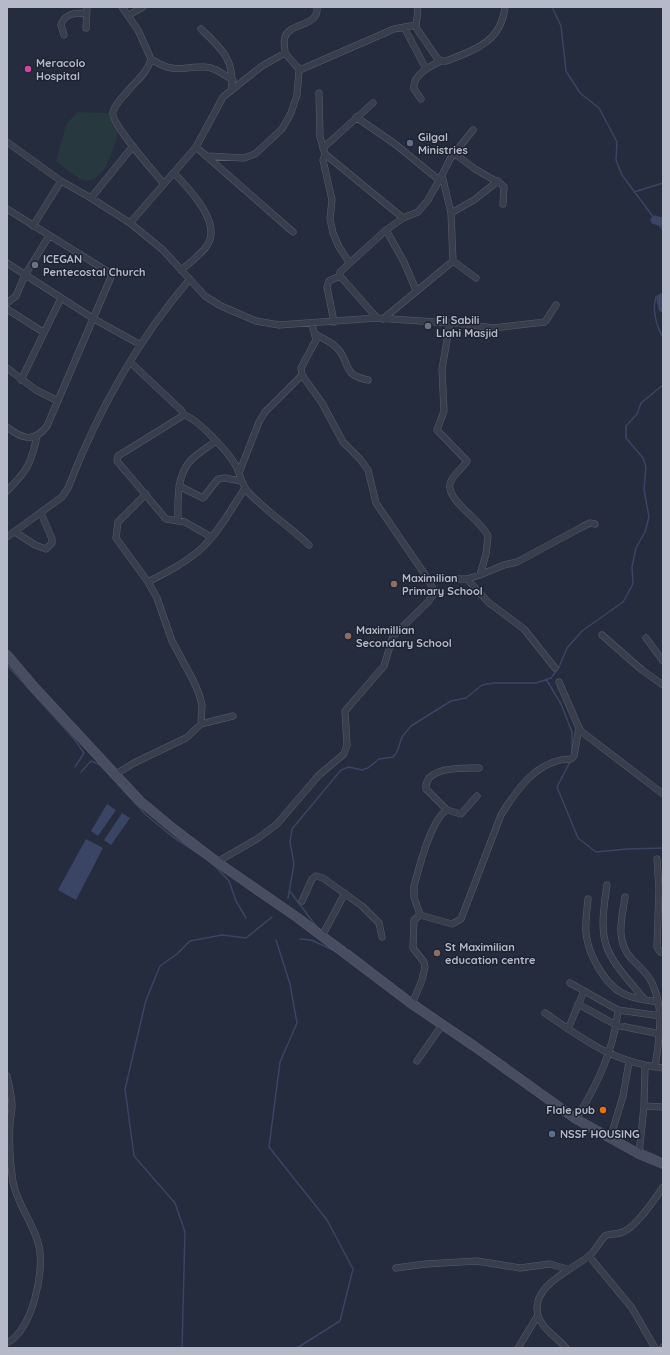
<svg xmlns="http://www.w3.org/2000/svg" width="670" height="1355" viewBox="0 0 670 1355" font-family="Quicksand,sans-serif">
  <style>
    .green { fill: #27383e }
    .water { fill: #3a4464 }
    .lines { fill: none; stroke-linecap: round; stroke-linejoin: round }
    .stream { stroke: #3a4464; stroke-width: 1.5 }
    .river { stroke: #3a4464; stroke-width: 9 }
    .street-casing { stroke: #575c6b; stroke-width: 7 }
    .secondary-casing { stroke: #575c6b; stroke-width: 10 }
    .street { stroke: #393e4d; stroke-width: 6 }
    .secondary { stroke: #484d60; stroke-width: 9 }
    .hotel-dot { fill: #d1479c; stroke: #1e2332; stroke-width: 1.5 }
    .service-dot { fill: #5c6f8a; stroke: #1e2332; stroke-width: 1.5 }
    .worship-dot { fill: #6b7280; stroke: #1e2332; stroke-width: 1.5 }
    .education-dot { fill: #8d6e63; stroke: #1e2332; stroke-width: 1.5 }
    .food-dot { fill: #e8710a; stroke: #1e2332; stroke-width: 1.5 }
    .labels { text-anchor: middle; stroke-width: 3; stroke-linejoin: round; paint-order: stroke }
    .poi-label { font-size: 11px; font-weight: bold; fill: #b5b9c8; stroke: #1e2332; text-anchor: start }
  </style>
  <rect width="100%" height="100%" fill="#252c3d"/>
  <path class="green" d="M77 112 110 113 119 131C113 147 106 184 84 180 77 179 62 165 56 161L66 125Z"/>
  <path class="water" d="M107 804 116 810 98 836 91 831Z
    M122 813 130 818 111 845 104 840Z
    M86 839 103 848 76 900 58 890Z"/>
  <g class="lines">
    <path class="stream" d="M552 7 561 26 566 71 580 93 599 108 617 142 616 160 622 175 663 230
      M634 192 663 183
      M663 293 656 297C652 309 656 326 663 337
      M7 665 75 740 84 753 75 767
      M546 679 561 704 572 732V753
      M570 762 557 787 578 838 596 852 627 849 663 848
      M81 772 91 761 100 765 146 815 173 837 205 858
      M214 865 229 881 236 901 246 918
      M289 890 316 926
      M288 898 294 864 290 842 292 829 341 770 349 767 362 770 368 768 379 759 393 757 397 752 402 737 411 726 451 701 466 698 482 685 494 683H536L551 678 559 667 567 648 582 631 623 602 633 584 632 567 636 548 645 532 649 517 644 490 646 467 643 458 626 438V426L637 414 641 403 663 385
      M330 937 345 947
      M300 939 311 940 333 950
      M276 940 290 984 297 1023 280 1062 269 1147 327 1220 353 1269 340 1321 297 1348
      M349 950 393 984
      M416 1001 424 1007
      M641 1149 661 1158
      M182 1348 185 1232 175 1203 134 1156 125 1089 146 1000 160 966 177 954 190 941 222 935 246 938 272 917"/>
    <path class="river" d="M655 220 663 222
      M663 298 661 300 663 308"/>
    <g class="street-casing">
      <path id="street" d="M122 7 138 30 151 59C148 72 136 81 127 92 123 97 115 104 113 112 110 123 155 173 164 184
        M417 7C420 15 414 21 417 29L437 58 441 61H446C475 50 501 42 505 7
        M129 15 143 7
        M404 27 426 69
        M86 28 87 7
        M201 29C221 48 236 61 231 91
        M64 35 61 25C65 13 75 13 86 13
        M285 53C285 48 283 41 285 37 290 22 319 27 317 7
        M151 59C176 75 180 66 205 67 215 67 224 75 233 80
        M319 93 320 137 325 154 403 218
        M421 99 414 89C412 75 430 66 441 61
        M356 117 395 144 439 180
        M7 142 61 181 91 198 130 223 163 250 205 296 221 306 256 321 279 325 377 318 464 324 493 328 545 322 556 305
        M196 147 293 232
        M323 148 373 103
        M325 154 323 160 332 200 330 219 333 233 339 247 349 262
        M455 154 475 169 501 184 504 187 503 204
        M207 156 244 158 255 154 282 129 291 113 297 95 299 70
        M174 173C189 189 224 224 206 247 199 256 190 263 181 270
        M91 198 133 146
        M7 209 110 273 111 277 47 426C34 443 22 439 7 427
        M451 213 474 200 498 181
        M130 223 196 147 223 97 262 66 285 53 297 67 302 69 394 29 416 25
        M33 226 61 181
        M386 230 404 262 416 290
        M453 261 451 213 442 175 450 159 473 130
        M7 263 94 319 139 344
        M7 303 16 296 25 275 49 236
        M7 309 43 332
        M377 318 340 276V272L386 230 403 218 418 212 428 200 442 175
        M383 319 453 261 476 278
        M334 322 327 287 329 281 340 276
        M450 323 442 369 444 411 437 430 467 461C463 468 451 476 450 484 446 500 482 521 488 536L486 554 480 575
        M315 334C322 338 332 342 337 348 351 362 341 375 368 380
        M130 362 181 410 184 415 118 456 117 461 166 519 185 522 211 537
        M7 368 36 390 58 401
        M21 380 61 298
        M184 415C198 419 229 453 236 466 241 475 241 485 249 493 267 512 290 527 309 545
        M239 473 259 422 265 412 302 375
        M179 486 203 498 218 479 225 478 241 481
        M7 491C27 471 31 464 37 436
        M146 494 118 522 116 538 148 582 157 598 172 641 193 680 199 694 202 705 201 724
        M178 521C178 501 176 476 191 460 198 453 208 447 216 441
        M15 532 35 545 46 549 52 543V539L41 513
        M7 537 62 497 68 488C97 413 137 341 189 280
        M428 579H467L480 575 504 565 517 562 582 527 590 523 595 524
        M467 579 488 602 524 629 555 668
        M148 582C167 572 187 562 203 547 220 530 232 508 245 488
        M602 635 642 670 663 685
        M646 638 663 661
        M559 682 579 728 582 732 663 794
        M116 774 134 763 186 738 201 724 233 716
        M447 810 426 789C424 766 464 768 479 768
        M657 859 659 889 657 947 660 952H663
        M217 862 257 839 277 824 319 775 344 754 347 745 345 711 384 666 393 636 428 602 433 595V589L428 579 376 503 368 470 360 459 343 442 322 403 302 375 301 368 316 340 312 324
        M607 885C597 948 605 952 644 999
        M625 897C622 917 615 941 631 958 638 966 647 972 652 983 665 1010 659 1039 655 1067
        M588 899C587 910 585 923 586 933 588 954 604 983 622 993 632 999 647 1000 658 1002
        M302 901 312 879 316 876 323 878 362 906 379 923 382 937
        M420 915 414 897V886C419 868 431 819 447 810L461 814 477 796
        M322 936 345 893
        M570 983 618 1010 661 1016
        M412 1004 422 980 425 967 424 962 413 948 414 920 420 915 452 924 461 919 501 815C517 789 538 759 571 759L574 756 579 728
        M578 1004 616 1025 660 1034
        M545 1013C584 1040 614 1063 663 1068
        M568 1029 584 991
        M417 1061 442 1025
        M7 1076C9 1086 12 1096 12 1106 12 1111 11 1116 10 1121 9 1141 10 1163 13 1182 17 1205 34 1223 39 1246 45 1272 32 1330 7 1343
        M644 1106 663 1107
        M576 1119C597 1085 614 1050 618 1010
        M610 1139 623 1096 629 1062
        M639 1154 644 1106 645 1066
        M589 1256 632 1308 655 1348
        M396 1268 426 1264 477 1261 520 1268 550 1264 567 1269
        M518 1348 538 1315
        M566 1348C558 1338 541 1328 538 1315 530 1285 573 1270 590 1255 596 1250 599 1242 605 1236 610 1233 617 1235 623 1232 636 1227 655 1199 663 1187
        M662 1348 663 1347"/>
    </g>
    <g class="secondary-casing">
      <path id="secondary" d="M7 655 35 688 140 801 175 830 217 862 298 918 412 1004 474 1046 576 1119 639 1154 663 1164"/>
    </g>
    <use href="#street" class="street"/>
    <use href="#secondary" class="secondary"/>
  </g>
  <circle class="hotel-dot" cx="28" cy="69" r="4"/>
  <g class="service-dot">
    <circle cx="410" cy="143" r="4"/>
    <circle cx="552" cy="1134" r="4"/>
  </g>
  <g class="worship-dot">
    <circle cx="35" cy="265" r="4"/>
    <circle cx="428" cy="326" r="4"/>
  </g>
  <g class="education-dot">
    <circle cx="394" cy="584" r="4"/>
    <circle cx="348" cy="636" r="4"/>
    <circle cx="437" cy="953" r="4"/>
  </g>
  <circle class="food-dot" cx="603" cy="1110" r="4"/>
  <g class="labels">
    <g class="poi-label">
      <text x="36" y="67">Meracolo<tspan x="36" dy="13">Hospital</tspan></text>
      <text x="418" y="141">Gilgal<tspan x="418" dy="13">Ministries</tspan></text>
      <text x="43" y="263">ICEGAN<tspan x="43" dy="13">Pentecostal Church</tspan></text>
      <text x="436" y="324">Fil Sabili<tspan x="436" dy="13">Llahi Masjid</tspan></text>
      <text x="402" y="582">Maximilian<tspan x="402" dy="13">Primary School</tspan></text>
      <text x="356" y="634">Maximillian<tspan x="356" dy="13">Secondary School</tspan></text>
      <text x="445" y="951">St Maximilian<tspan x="445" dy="13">education centre</tspan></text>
      <text x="595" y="1114" text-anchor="end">Flale pub</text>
      <text x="560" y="1138">NSSF HOUSING</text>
    </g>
  </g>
  <rect width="670" height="1355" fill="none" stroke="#b5b9c8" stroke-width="16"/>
</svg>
